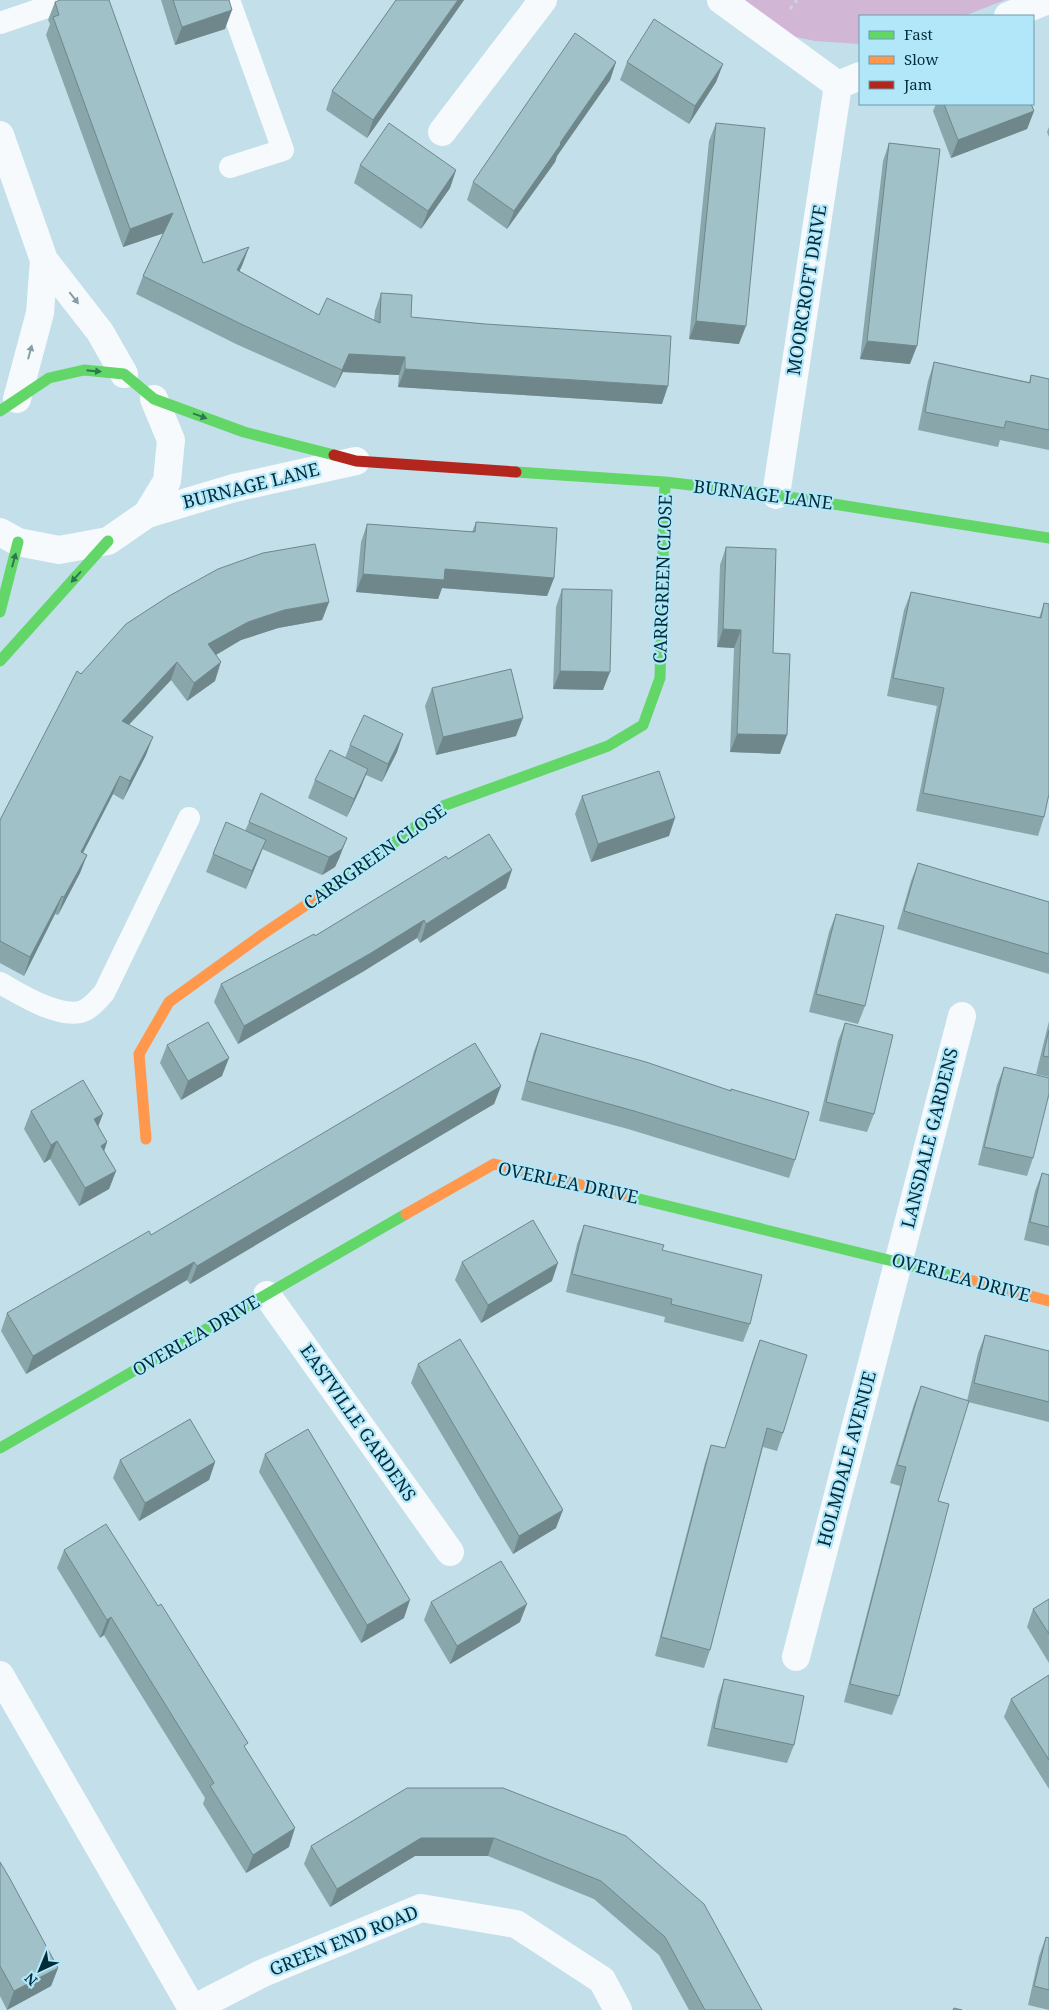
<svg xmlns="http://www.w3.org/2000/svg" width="1049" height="2010" font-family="'Noto Serif',serif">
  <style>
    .grass { fill: #d2b6d5 }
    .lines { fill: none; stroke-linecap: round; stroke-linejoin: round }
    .path { stroke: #cbd6d9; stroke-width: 3; stroke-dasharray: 4 4; stroke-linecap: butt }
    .lane { stroke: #f6fafc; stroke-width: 22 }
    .street { stroke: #f6fafc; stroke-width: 28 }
    .fast { stroke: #63d668; stroke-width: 11 }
    .slow { stroke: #ff974d; stroke-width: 11 }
    .jam { stroke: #b3261e; stroke-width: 11 }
    .wall { fill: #89a6ab }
    .shaded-wall { fill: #6f878b }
    .building { fill: #9fc1c7; stroke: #6f878b }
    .oneway { fill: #879da4 }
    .oneway2 { fill: #2d784e }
    .labels { text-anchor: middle; stroke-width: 4.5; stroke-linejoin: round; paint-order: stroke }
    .street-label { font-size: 18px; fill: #002c39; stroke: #b2e7fa }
  </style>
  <rect width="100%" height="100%" fill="#c2dfea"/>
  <path class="grass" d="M736,0h269l-41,16h-104v28l-45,-3 -24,-5z"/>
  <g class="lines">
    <path class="path" d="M790,9l7,-9"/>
    <path class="lane" d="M229,0l54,150 -53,17
      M0,23l67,-23
      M0,983c20,11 56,34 80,29 10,-2 17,-12 24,-19l85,-175"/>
    <path class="street" d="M721,0l117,85 22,-9
      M1008,16l40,-16
      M442,132l101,-132
      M0,135l44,125 56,72 24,42
      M17,399l23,-86 4,-53
      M776,495l62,-410
      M147,514l20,-33 4,-41 -17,-41
      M0,532l18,10 41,8 49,-9 39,-27 87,-26 122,-27
      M267,1295l183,257
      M796,1657l166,-641
      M0,1675l193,335
      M191,2010l72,-37 158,-65 95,16 86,56 16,30"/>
    <path class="fast" d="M0,411l49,-33 35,-8 40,4 30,25 90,33 90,23
      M516,472l149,10 111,13 273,43
      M0,612l18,-70
      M0,661l108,-120
      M315,899l33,-22 95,-71 165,-60 35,-21 17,-47 5,-196
      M627,1196l335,82
      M0,1448l406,-234"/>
    <path class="slow" d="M146,1139l-7,-85 30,-52 94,-68 52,-35
      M406,1214l88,-50 133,32
      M962,1278l87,23"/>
    <path class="jam" d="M334,455l22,6 160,11"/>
  </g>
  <path class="wall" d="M161,0h68l-4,29 -50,16z
    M396,0h68l-97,138 -41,-28 6,-19z
    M55,2l148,261 46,-16 -10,24 80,44 55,5 1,-9 6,-18 30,24 251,87 -264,-17 1,-12 -56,-3 -8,16 -99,-44 -100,-50 7,-18 21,-43 -41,14 -77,-212 4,-11 -2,-4z
    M616,62l-6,18 -53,76 -2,6 -48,67 -40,-29 6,-18z
    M627,62l96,2 -7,18 -27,42 -69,-44z
    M936,104h95l3,7 -7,18 -76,29 -18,-47z
    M716,123l23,221 -50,-5 20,-198z
    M1049,127v10l-2,-5z
    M889,143l21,221 -50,-5 23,-198z
    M360,165l96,5 -6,18 -29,41 -67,-46z
    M934,362l95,20 2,-7 18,4v71l-49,-10 -2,7 -80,-17 10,-49z
    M476,522l78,56 -7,18 -105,-8 -4,11 -82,-7 5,-50 6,-18 105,8z
    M726,547l47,106 7,101 -50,-2 4,-104 -17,-1 3,-82z
    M562,589l41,101 -50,-1 3,-82z
    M911,592l128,26 5,-15v214l-6,19 -122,-25 21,-105 -50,-10 17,-86z
    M329,602l-7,18 -44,8 -37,12 -25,15 -1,26 -28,20 -16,-21 -42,45 17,30 -23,45 -10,-6 -30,59 4,2 -7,18 -22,42 -3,-1 -31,62 -24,-13v-143l81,-146z
    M432,688l84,48 -80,19 -11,-49z
    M403,734l-6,18 -15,30 -16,-7 -5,12 -14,30 -39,-19 7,-18 30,-22 5,-13z
    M582,796l87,40 -78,26 -16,-48z
    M249,822l91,34 -5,11 -13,8 -60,-26 -16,40 -40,-17 7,-18 32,-23z
    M448,859l58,29 -86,55 -3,-5 -53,33 -126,73 -24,-42 7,-18 94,-48z
    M918,863l131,39v72l-152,-45 14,-48z
    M836,914l29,92 -7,18 -49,-12 20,-80z
    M1049,1021v56l-13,-3z
    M845,1023l29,91 -7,18 -48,-11 19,-80z
    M541,1033l254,127 -6,18 -161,-49 -107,-29 13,-49z
    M167,1045l55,31 -41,24 -21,-37z
    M1004,1067l29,91 -6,18 -49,-11 19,-80z
    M501,1086l-7,18 -304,180 -3,-4 -161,94 -25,-43 6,-18 144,-78z
    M31,1111l67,15 9,16 -3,9 12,20 -7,18 -30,17 -29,-47 -6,4 -20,-34z
    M1042,1173l7,2v71l-25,-6 11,-49z
    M584,1225l78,25 88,74 -7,18 -79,-20 1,-5 -99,-25 11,-48z
    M462,1262l90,19 -71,42 -26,-43z
    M985,1335l64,16v71l-81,-20 -30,99 -39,195 -7,19 -48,-13 56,-216 -10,-3 24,-79 7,-18 46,15 11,-48z
    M760,1340l23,93 -6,18 -14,-4 -53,203 -6,18 -49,-12 50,-193 6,-18 14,3 28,-89z
    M418,1364l138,164 -43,26 -102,-171z
    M265,1454l139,164 -43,25 -102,-171z
    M120,1460l95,2 -6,18 -70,41 -26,-43z
    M64,1550l182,199 43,98 -43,26 -43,-69 2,-6 -101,-163 -4,3 -43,-70z
    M1049,1599v64l-22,-36 6,-18z
    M431,1602l89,20 -70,42 -26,-44z
    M1049,1675v114l-45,-72 7,-18z
    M724,1679l70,66 -7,18 -80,-17 11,-49z
    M503,1788l259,222h-73l-30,-55 -65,-56 -106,-43h-73l-85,51 -26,-43 7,-18z
    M0,1862l58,106 -7,18 -44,24 -7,-14z
    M1046,1937l3,1v72l-21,-5 11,-49z"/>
  <path class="shaded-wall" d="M458,0h6l-97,138 6,-18z
    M232,10l-7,19 -50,16 7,-18z
    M616,62l-6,18 -53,76 -2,6 -48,67 7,-18 46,-68z
    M723,64l-7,18 -27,42 6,-18z
    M1034,111l-7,18 -76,29 7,-18z
    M456,170l-6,18 -29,41 7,-18z
    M173,213l-6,19 -44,15 7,-18z
    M249,247l-7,19 -11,22 6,-18z
    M696,321l50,5 -7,18 -50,-5z
    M867,341l50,5 -7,18 -50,-5z
    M349,354l56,3 -6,18 -56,-3 -8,16 7,-18z
    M405,369l263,17 -6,18 -264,-17z
    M445,569l109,9 -7,18 -105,-8 -4,11 -82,-7 7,-18z
    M329,602l-7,18 -44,8 -37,12 -39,23 6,-19 40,-22 36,-12z
    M723,629l18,1 -7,18 -17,-1z
    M177,662l-6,18 -56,59 7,-18z
    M221,662l-6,19 -28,20 7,-18z
    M560,671l50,1 -7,18 -50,-1z
    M523,718l-7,18 -80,19 7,-18z
    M403,734l-6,18 -15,30 6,-18z
    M737,734l50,1 -7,19 -50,-2z
    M153,737l-7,18 -23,45 7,-19z
    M368,769l-7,18 -14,30 7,-18z
    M120,776l-7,18 -39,76 7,-18z
    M675,818l-6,18 -78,26 7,-18z
    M347,838l-7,18 -5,11 -13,8 7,-18z
    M266,840l-7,18 -13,31 6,-18z
    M87,855l-7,18 -22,42 6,-18z
    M512,870l-6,18 -86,55 6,-19z
    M62,896l-7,18 -31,62 6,-19z
    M424,920l-7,18 -53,33 -126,73 6,-18z
    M229,1058l-7,18 -41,24 7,-19z
    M501,1086l-7,18 -304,180 7,-18z
    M103,1114l-7,18 -2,-13z
    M57,1141l-7,18 -6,4 7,-18z
    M107,1142l-6,18v-14z
    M116,1171l-7,18 -30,17 6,-18z
    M194,1262l-7,18 -161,94 7,-18z
    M558,1263l-6,18 -71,42 7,-18z
    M215,1462l-6,18 -70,41 6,-18z
    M563,1510l-7,18 -43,26 6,-18z
    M410,1600l-6,18 -43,25 6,-18z
    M527,1604l-7,18 -70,42 7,-18z
    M111,1617l-7,18 -4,3 7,-18z
    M295,1828l-6,19 -43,26 7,-18z
    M421,1838h73l-6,18h-73l-85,51 7,-18z
    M58,1968l-7,18 -44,24 7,-19z"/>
  <path class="building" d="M60,0h49l94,263 46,-16 -12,23 82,45 8,-17 53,25 1,-30 31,2 -1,22 74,7 186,12 -3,50 -263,-17v-12l-56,-3 -7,16 -99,-45 -100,-49 30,-63 -43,16 -77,-212 6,-2 -4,-13z
    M173,0h56l3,10 -50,17z
    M396,0h62l-85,120 -41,-29z
    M654,19l69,45 -28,42 -68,-44z
    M575,33l41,29 -56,81 1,1 -47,67 -41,-29z
    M944,104h87l3,7 -76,29z
    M389,123l67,47 -28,41 -68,-46z
    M716,123l49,5 -19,198 -50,-5z
    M889,143l51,6 -23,197 -50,-5z
    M934,362l96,21 1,-8 18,4v51l-43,-9 -2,7 -79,-16z
    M476,522l81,6 -3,50 -109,-9 -1,11 -81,-6 4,-50 108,8z
    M315,544l14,58 -45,8 -36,12 -40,22 13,18 -27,21 -17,-21 -55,59 31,16 -23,44 -10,-5 -39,76 6,3 -23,42 -2,-1 -32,61 -30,-16v-121l77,-149 4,3 45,-50 43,-28 49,-27 45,-16z
    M726,547l50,2 -3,104 17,1 -3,81 -50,-1 4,-104 -18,-1z
    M562,589l50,1 -2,82 -50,-1z
    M911,592l130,26 3,-15 5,1v190l-5,23 -121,-24 21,-105 -51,-10z
    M511,669l12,49 -80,19 -11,-49z
    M364,715l39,19 -15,30 -38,-19z
    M330,750l38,19 -14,30 -39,-19z
    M659,771l16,47 -77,26 -16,-48z
    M261,793l86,45 -5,11 -13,8 -80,-35z
    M226,822l40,18 -14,31 -39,-17z
    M489,834l23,36 -86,54 -2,-4 -53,33 -127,73 -23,-42 93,-50 1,2 131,-80 2,3z
    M918,863l131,39v52l-145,-43z
    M836,914l48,12 -19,80 -49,-12z
    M208,1022l21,36 -41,23 -21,-36z
    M845,1023l48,12 -19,79 -48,-12z
    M1049,1030v27l-6,-1z
    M541,1033l105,29 85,29v-2l78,23 -14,48 -161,-49 -107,-30z
    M475,1043l26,43 -304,180 -3,-4 -161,94 -26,-43 142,-82 2,4z
    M1004,1067l45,11v16l-16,64 -49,-11z
    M83,1080l20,34 -9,5 13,23 -6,4 15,25 -31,17 -28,-47 -6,4 -20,-34z
    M1042,1173l7,2v52l-19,-5z
    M533,1220l25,43 -70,42 -26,-43z
    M584,1225l80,20 -2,5 100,25 -12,49 -79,-20 1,-5 -100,-25z
    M985,1335l64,16v51l-75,-19z
    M460,1339l103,171 -44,26 -101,-172z
    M760,1340l47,15 -24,78 -16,-5 -57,222 -49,-13 50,-192 14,3z
    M921,1386l48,15 -31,100 11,3 -50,192 -49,-12 56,-217 -9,-2z
    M190,1419l25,43 -70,41 -25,-43z
    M308,1429l102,171 -43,25 -102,-171z
    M106,1524l52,82 3,-2 87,139 -4,3 51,82 -42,27 -43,-69 4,-3 -103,-166 -4,3 -43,-70z
    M501,1561l26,43 -70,42 -26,-44z
    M1049,1599v35l-16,-25z
    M1049,1675v85l-38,-61z
    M724,1679l80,17 -10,49 -80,-17z
    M407,1788h96l123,48 78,68 58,106h-57l-40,-73 -64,-56 -107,-43h-73l-84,51 -26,-43z
    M0,1862l9,15 49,91 -44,23 -14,-25z
    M1046,1937l3,1v52l-15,-4z
    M954,2008l8,2h-9z"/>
  <defs><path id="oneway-solid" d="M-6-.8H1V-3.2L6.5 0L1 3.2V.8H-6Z" transform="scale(1.25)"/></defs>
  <g class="oneway">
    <use href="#oneway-solid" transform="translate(74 298) rotate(52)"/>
    <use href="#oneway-solid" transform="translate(30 352) rotate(-75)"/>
  </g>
  <g class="oneway2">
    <use href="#oneway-solid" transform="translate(94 371) rotate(6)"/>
    <use href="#oneway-solid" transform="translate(200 416) rotate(20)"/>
    <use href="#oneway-solid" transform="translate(14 560) rotate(-75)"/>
    <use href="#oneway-solid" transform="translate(76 577) rotate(132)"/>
  </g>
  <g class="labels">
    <g class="street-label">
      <text transform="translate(807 290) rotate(-81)" y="6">MOORCROFT DRIVE</text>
      <text transform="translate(251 486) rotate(-14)" y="6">BURNAGE LANE</text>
      <text transform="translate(763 495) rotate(7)" y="6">BURNAGE LANE</text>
      <text transform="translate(663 579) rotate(-88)" y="6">CARRGREEN CLOSE</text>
      <text transform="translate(375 857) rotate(-35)" y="6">CARRGREEN CLOSE</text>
      <text transform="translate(930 1138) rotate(-76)" y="6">LANSDALE GARDENS</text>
      <text transform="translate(568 1183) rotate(12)" y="6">OVERLEA DRIVE</text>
      <text transform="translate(961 1278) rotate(15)" y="6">OVERLEA DRIVE</text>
      <text transform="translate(196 1336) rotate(-30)" y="6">OVERLEA DRIVE</text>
      <text transform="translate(358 1423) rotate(55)" y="6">EASTVILLE GARDENS</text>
      <text transform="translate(847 1459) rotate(-75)" y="6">HOLMDALE AVENUE</text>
      <text transform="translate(344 1941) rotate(-22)" y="6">GREEN END ROAD</text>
    </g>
  </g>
  <rect x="859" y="15" width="175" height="90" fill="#b2e7fa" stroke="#6b9cad"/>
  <rect x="869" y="31" width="25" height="8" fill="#63d668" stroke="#6b9cad"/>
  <text x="904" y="40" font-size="15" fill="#002c39">Fast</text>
  <rect x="869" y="56" width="25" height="8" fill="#ff974d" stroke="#6b9cad"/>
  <text x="904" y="65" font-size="15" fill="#002c39">Slow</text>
  <rect x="869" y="81" width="25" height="8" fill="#b3261e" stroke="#6b9cad"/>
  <text x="904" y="90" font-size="15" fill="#002c39">Jam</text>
  <g transform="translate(40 1970) rotate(224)" stroke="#b2e7fa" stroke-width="4" paint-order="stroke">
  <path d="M0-4L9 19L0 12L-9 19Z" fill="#002c39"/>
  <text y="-8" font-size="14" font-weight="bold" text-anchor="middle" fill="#002c39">N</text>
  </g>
</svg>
